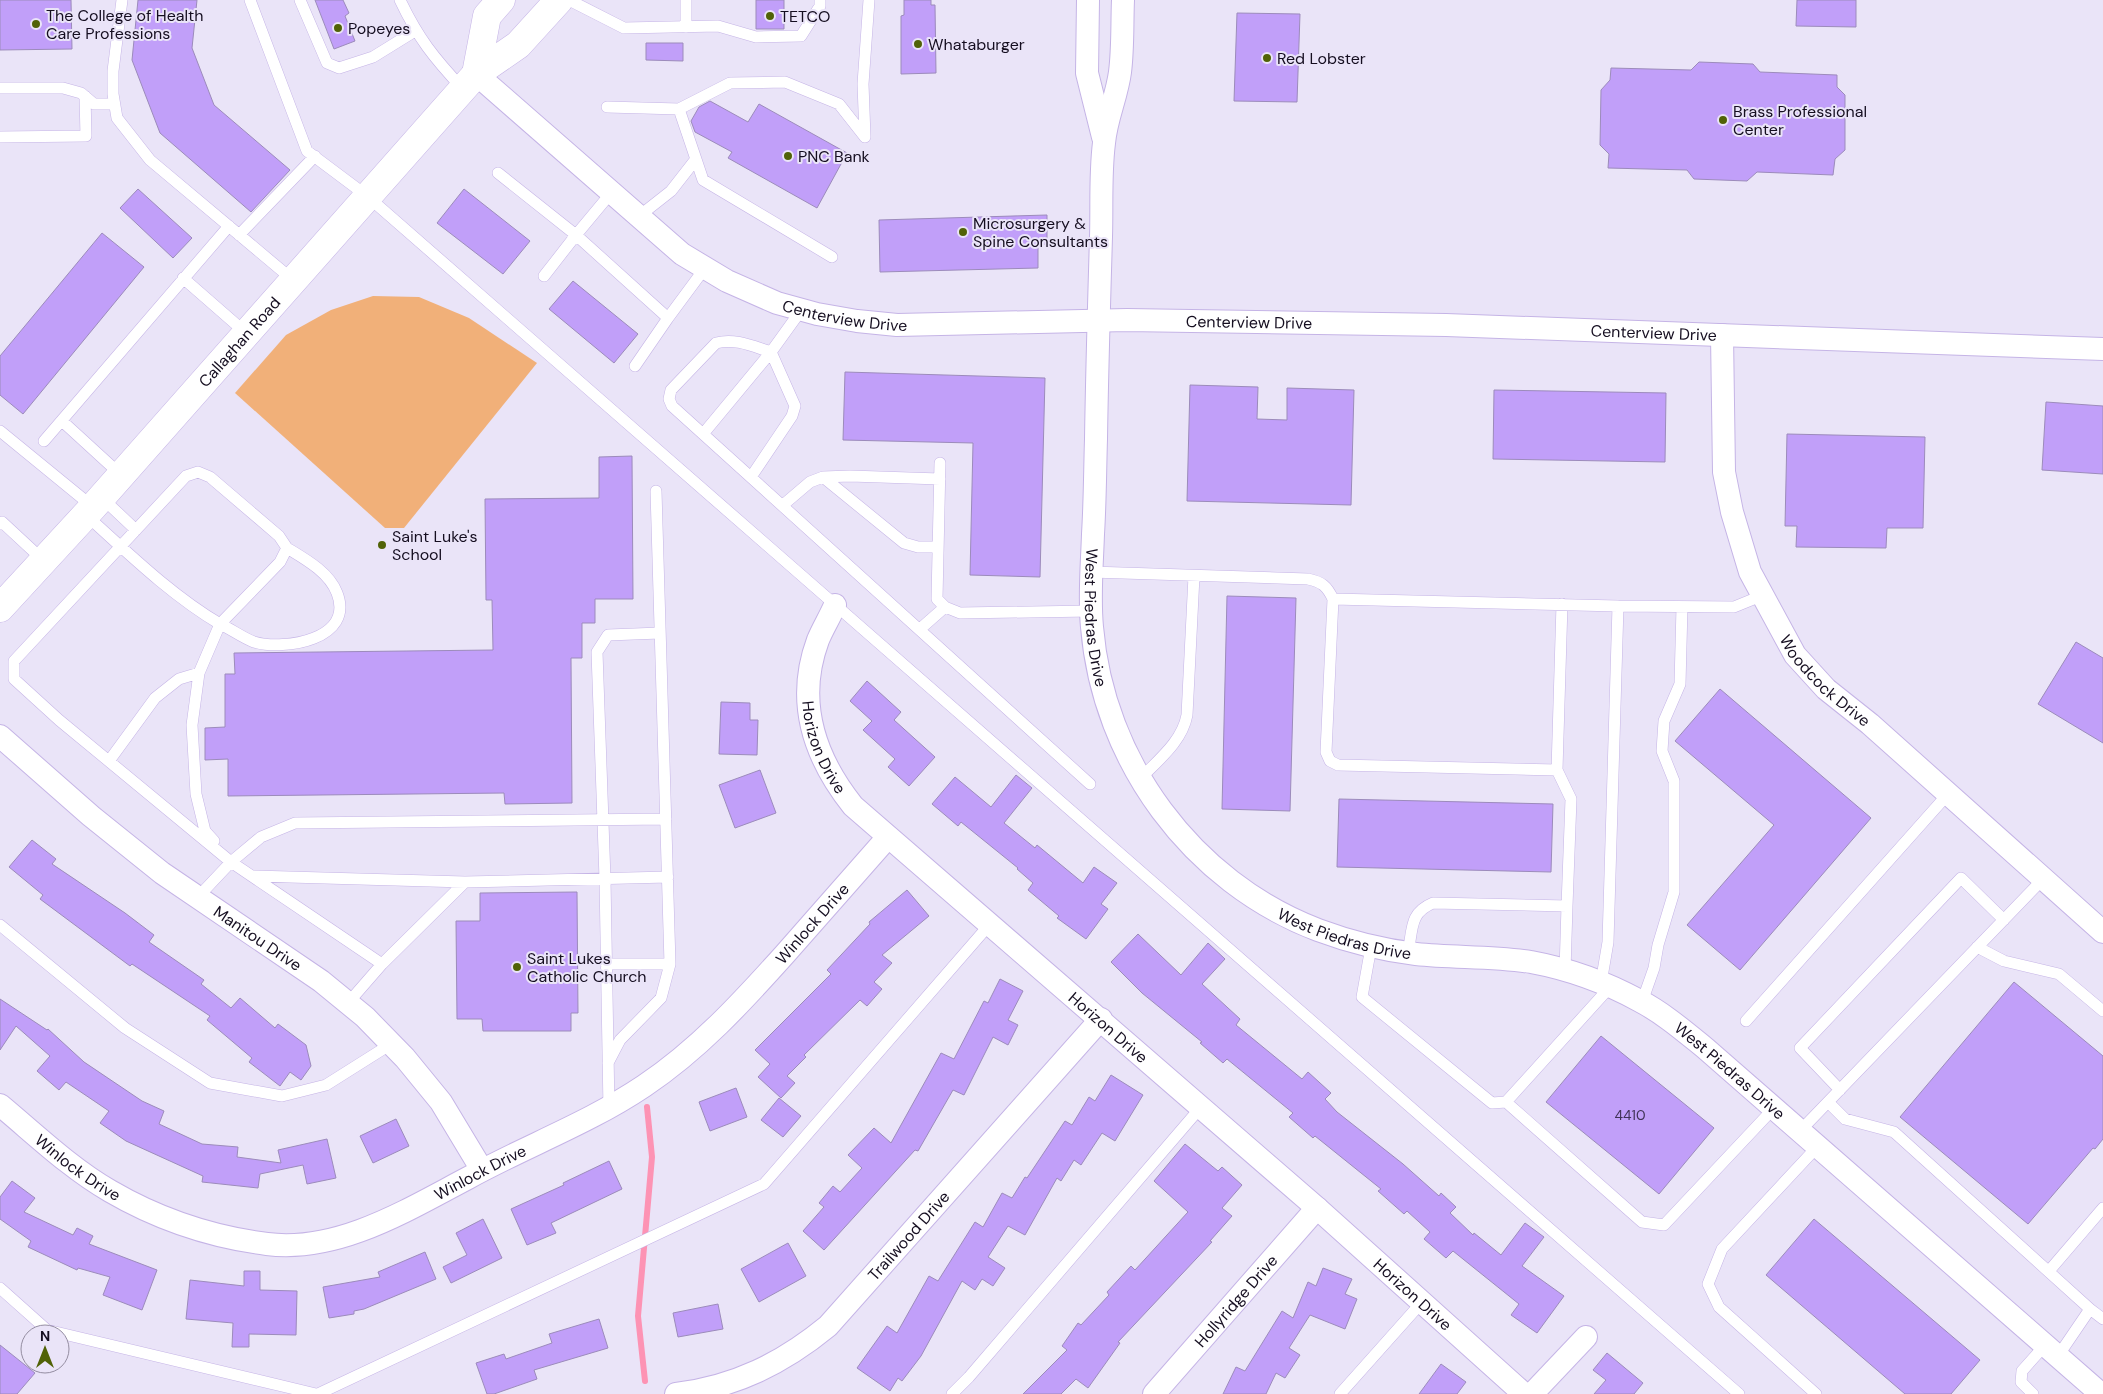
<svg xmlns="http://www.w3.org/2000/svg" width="2103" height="1394" font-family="'DM Sans',sans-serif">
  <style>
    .green { fill: #f1b079 }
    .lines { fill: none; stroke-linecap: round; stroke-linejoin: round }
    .stream { stroke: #fd93b4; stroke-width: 6 }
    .building { fill: #c19ff9; stroke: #9c8bbb }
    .service-casing { stroke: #c5b4e6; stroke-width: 12 }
    .minor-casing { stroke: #c5b4e6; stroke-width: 24 }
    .secondary-casing { stroke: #c5b4e6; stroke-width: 29 }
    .service { stroke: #fff; stroke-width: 11 }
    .minor { stroke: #fff; stroke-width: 22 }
    .secondary { stroke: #fff; stroke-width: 28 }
    .poi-dot { fill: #516207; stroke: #eae4f8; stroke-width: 2 }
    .labels { text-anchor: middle; stroke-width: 4; stroke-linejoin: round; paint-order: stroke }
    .number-label { font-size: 14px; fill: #403256 }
    .poi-label { font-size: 16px; fill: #150e20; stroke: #eae4f8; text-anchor: start }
    .street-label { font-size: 16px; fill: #150e20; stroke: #eae4f8 }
  </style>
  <rect width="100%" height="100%" fill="#eae4f8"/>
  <path class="green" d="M373,296l46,1 50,21 68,45 -133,165h-19l-150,-135 51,-58 45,-25z"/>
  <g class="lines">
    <path class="stream" d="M645,1381l-7,-65 14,-159 -5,-50"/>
  </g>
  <path class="building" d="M0,0h71l1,49 -72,1z
    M138,0h59l-5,48 22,57 76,65 -39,42 -91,-79 -28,-73z
    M315,0h28l6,13 -4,3 10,25 -21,8z
    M756,0h28v29h-28z
    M904,0h27v5h4l1,68 -35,1v-58l3,-1z
    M1797,0h59v27l-60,-1z
    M1237,13l63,1 -3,88 -63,-1z
    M646,43h37v18l-37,-1z
    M1699,62l54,2 7,8 77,3v12l8,8v55l-10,9 -2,16 -76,-3 -10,9 -53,-2 -7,-9 -79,-2 1,-14 -9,-9 1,-55 9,-10 1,-12 80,2z
    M710,101l38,21 11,-18 88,49 -30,55 -89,-50 4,-6 -37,-20 -4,-11 8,-14z
    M138,189l54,49 -19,20 -53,-50z
    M464,189l66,52 -27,33 -66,-51z
    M1047,215v29l-9,1v23l-158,4 -1,-52z
    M102,233l42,34 -121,147 -23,-19v-39z
    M573,281l65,53 -24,29 -65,-54z
    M845,372l200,6 -5,199 -70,-2 3,-132 -130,-3z
    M1190,385l68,2 -1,32 30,1v-32l67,2 -3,115 -164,-4z
    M1494,390l172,3 -1,69 -172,-3z
    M2046,402l57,4v68l-61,-4z
    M1787,434l138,3 -2,91h-36l-1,20 -90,-1 1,-21h-12z
    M632,456l1,143h-38v24h-13v35h-11l1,145 -67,1 -1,-11 -276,3v-37l-23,1v-32l20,-1v-53h10l-1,-21 259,-3 -1,-50h-6l-1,-101 114,-1v-41z
    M1227,596l69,2 -6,213 -68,-2z
    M2076,642l27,16v85l-65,-39z
    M867,681l34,31 -7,8 41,37 -26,29 -21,-19 7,-8 -32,-29 9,-9 -22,-20z
    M1720,689l151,129 -131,152 -53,-45 87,-100 -99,-84z
    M721,702l29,1v17h8l-1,35 -38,-1z
    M760,770l16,43 -41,15 -16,-43z
    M1016,775l16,13 -28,35 31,25 2,-3 46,38 11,-16 23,16 -16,21 7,5 -22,30 -29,-21 2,-2 -31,-26 5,-7 -16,-14 1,-1 -57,-46 -3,4 -26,-22 23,-27 36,30z
    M1339,799l214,5 -2,68 -214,-5z
    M32,840l24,19 -4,5 73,49 29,22 -5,7 55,38 -3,4 30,24 9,-10 35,30 3,-4 28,21 5,21 -10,14 -11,-8 -10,14 -31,-24 3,-4 -45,-38 3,-4 -78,-52 -2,2 -90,-67 3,-4 -34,-28z
    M907,890l22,26 -47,39 10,8 -18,19 8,7 -15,17 -7,-6 -56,55 2,2 -19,19 8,7 -14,15 -23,-21 12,-13 -15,-14 76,-76 -4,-4 43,-46 -1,-2z
    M577,892l1,121h-7v18h-88l-1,-12h-25l-1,-98h24v-28z
    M1138,934l43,41 27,-32 17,16 -23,25 38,35 -4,6 66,54 6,-7 23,21 -6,6 12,13 66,52 36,32 2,-3 15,14 -6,6 23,22 1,-2 27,22 24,-32 19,14 -22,29 42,30 -27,37 -26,-18 8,-11 -66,-53 -7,7 -22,-19 6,-7 -23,-21 -3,3 -26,-23 3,-2 -66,-53 -2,2 -24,-21 4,-4 -66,-54 -4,4 -23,-20 2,-1 -60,-49 -31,-31z
    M1000,979l23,12 -15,29 10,5 -10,20 -15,-8 -29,58 -11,-5 -35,61 -3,-1 -91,100 -21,-19 21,-24 -5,-4 14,-17 7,6 22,-24 -14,-13 26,-27 17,15 50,-90 13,6 30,-58 4,2z
    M2014,982l89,74v83l-8,10 -2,-1 -65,76 -128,-107z
    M0,999l47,31 1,-1 36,33 58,39 22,10 -5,13 43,20 36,3 -1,10 44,6 -3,-13 49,-11 9,39 -29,6 -4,-19 -43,9 -2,14 -56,-6 1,-6 -77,-35 -26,-18 9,-12 -43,-29 -7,8 -22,-19 13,-15 -34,-30 -16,24z
    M1601,1036l113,92 -55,66 -113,-92z
    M1111,1075l32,20 -28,46 -13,-8 -21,32 -7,-5 -13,21 -4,-3 -32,57 -17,-9 -20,31 17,11 -12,18 -11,-7 -7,11 -13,-9 -41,75 -19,25 -4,-3 -8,13 -33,-23 30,-42 10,7 32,-57 9,5 37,-59 8,5 19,-34 10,5 13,-21 2,1 38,-57 7,4 17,-28 6,4z
    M736,1088l11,29 -37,14 -11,-29z
    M779,1098l22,18 -18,21 -22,-17z
    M396,1119l13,27 -36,17 -13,-27z
    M1185,1144l33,27 4,-4 20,18 -20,23 10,8 -22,25 2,1 -94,100 2,1 -32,45 -12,-9 -15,15h-38l44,-44 -5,-4 16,-23 3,2 28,-30 -2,-3 24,-26 4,4 53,-58 -34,-31z
    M609,1161l13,28 -71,34 5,10 -29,12 -16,-36 53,-24 -1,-2z
    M12,1181l23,17 -11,14 49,23 4,-7 16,8 -4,8 68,26 -15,40 -39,-15 7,-18 -32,-9 -1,2 -49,-23 3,-6 -31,-22v-22z
    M483,1219l19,39 -51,25 -8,-16 24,-12 -11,-22z
    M1814,1219l166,141 -29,34h-46l-139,-119z
    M788,1243l18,33 -47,26 -18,-33z
    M425,1252l11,27 -72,30 -10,2v3l-25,4 -6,-31 57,-10 -2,-5z
    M1323,1268l29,11 -7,15 12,5 -12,30 -35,-14 -21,33 11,7 -15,23 -9,-5 -10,21h-43l13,-27 9,4 37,-60 11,7 15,-36 8,4z
    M244,1271h16v19l37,1 -1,44 -47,-1v13h-17l1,-24 -47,-4 4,-39 54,6z
    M718,1304l5,25 -45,8 -5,-24z
    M599,1319l9,29 -74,22 3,9 -43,15h-7l-11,-31 28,-9 2,5 46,-16 -3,-9z
    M0,1345l35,28 -18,21h-17z
    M1607,1353l36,30 -9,11h-40l12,-14 -13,-10z
    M1441,1364l25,18 -9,12h-38z"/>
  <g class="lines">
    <g class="service-casing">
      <path id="service" d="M122,0l-9,71v23l4,24 33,42 143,120
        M250,0l57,151 60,45 1372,1198
        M300,0l27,63 12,5 34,-11 42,-26
        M400,0c18,38 34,58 63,89
        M569,0l55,28 94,-2 38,11 45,-1 19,-30v-6
        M686,0v27
        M0,88h63l18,5 13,11h20
        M607,107l72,2 24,71 129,77
        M679,109l51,-26 55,-1 54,22 26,33
        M0,137l86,-1 -1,-40
        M865,137l-2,-53 6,-84
        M498,173l78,62 35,-42
        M638,217l33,-26 25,-32
        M239,235l76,-79
        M544,276l32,-41 92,83 37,-50
        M183,278l63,55
        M802,309l-31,43 -68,82 387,350
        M635,366l33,-48
        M62,421l59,54
        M0,431l93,76
        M703,434l-31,-28 -3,-7 2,-9 45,-47c19,-5 36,3 55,9l24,54 -3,10 -41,61
        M44,441l185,-215
        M940,463l-3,136 8,8 15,6 131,-2
        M823,477l81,66 14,4h20
        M101,497l35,33
        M783,505l27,-23 13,-5 27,-1 90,3
        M86,515c42,38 85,80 134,109l60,-62 7,-14 -8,-12 -69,-59 -12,-5 -12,4 -172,185v18l45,41 172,142 151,102
        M0,524l2,-2 42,39
        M1091,572l217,7c14,3 19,7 25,20l285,7
        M1333,599l-7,153 4,9 8,4 219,5
        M1562,604l-5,166 14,29 -4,107
        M920,629l25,-22
        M109,761l46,-63 24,-19 20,-6
        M1140,779c18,-19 42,-37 47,-64l7,-139
        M214,841l-9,-10 -9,-37 -4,-69 7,-52 21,-49c11,5 23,14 34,18 31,9 101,-3 83,-49 -8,-21 -32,-34 -50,-45
        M252,876l213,6 203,-5
        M198,897l33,-35 30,-25 34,-14 371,-4
        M0,925l125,103 85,55 72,13 44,-11 65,-41
        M1371,947l-9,50 130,106 14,-1 104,-115
        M1977,947l27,14 55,13 44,37
        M1408,953c5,-24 1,-40 25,-50l134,3 -2,65
        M606,964h64
        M1601,983l7,-41 10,-336 116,1 27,-11
        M1642,1002l12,-34 4,-23 16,-53v-111l-12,-30 2,-30 16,-37 2,-77
        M348,1003l34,-39 83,-82
        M1746,1021l202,-227
        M608,1063l12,-23 41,-42 9,-34 -14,-473
        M1840,1090l-40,-42 161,-170 43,42
        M1506,1102l136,120 22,3 110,-117
        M1828,1102l17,17 49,13 196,177
        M609,1109l-4,-230 -8,-227 11,-17 52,-2
        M1800,1131l243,-252
        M2049,1271l54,-63
        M0,1288l47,42 269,64
        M2058,1356l32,-47 13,10
        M318,1394l446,-210 226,-260
        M952,1394l17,-17 232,-270
        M1340,1394l82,-92
        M1816,1394l-97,-87 -11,-23 14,-35 96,-103
        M2033,1394l-12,-12 1,-11 23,-26"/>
    </g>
    <g class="minor-casing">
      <g id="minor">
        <path d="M1088,0l-1,73 16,64"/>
        <path id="s1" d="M1123,0c-1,24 0,49 -3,72 -3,24 -14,47 -16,71 -4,31 -2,63 -3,94 -2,67 -4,135 -5,202 -1,32 -1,63 -3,95 -1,31 -4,62 -1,93 11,134 100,255 226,303 32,12 64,20 98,24 38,4 77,2 115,8 38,7 76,21 109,39 23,12 44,30 65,47l396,346"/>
        <path id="s2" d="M476,74l206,180 45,27 50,22 40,11 40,7 40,4 230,-5 319,5 657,24"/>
        <path id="s3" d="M1722,335l2,137 8,40 18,60 45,83 31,34 44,35 233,208"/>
        <path id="s4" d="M835,605c-5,12 -12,23 -17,35 -23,62 -4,117 35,166l464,402 207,186"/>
        <path id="s5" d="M0,736l91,80 71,57 159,108 44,36 40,41 36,44 41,68"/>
        <path id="s6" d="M0,1105c35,29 70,63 110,86 48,28 102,46 157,53 71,9 140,-34 201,-66 58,-32 121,-55 176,-92 54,-36 98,-84 141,-132 34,-39 69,-78 103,-117"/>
        <path id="s7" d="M676,1394c59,-7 107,-31 152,-68l273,-307"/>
        <path id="s8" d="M1154,1394l163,-186"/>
        <path d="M1532,1394l54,-57"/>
      </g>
    </g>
    <g class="secondary-casing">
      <g id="secondary">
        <path d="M476,74l11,-58 14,-16"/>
        <path id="s9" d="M0,608l93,-101 383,-433 42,-29 41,-45"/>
      </g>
    </g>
    <use href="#service" class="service"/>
    <use href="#minor" class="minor"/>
    <use href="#secondary" class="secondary"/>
  </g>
  <g class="poi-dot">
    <circle cx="770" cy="16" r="5"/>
    <circle cx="36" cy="24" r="5"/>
    <circle cx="338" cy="28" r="5"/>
    <circle cx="918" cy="44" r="5"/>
    <circle cx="1267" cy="58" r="5"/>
    <circle cx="1723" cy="120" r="5"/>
    <circle cx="788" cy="156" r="5"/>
    <circle cx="963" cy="232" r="5"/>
    <circle cx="382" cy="545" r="5"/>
    <circle cx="517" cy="967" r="5"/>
  </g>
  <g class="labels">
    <g class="number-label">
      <text x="1630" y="1120">4410</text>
    </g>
    <g class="poi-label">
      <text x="46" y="21">The College of Health<tspan x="46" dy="18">Care Professions</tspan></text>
      <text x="780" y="22">TETCO</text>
      <text x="348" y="34">Popeyes</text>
      <text x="928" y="50">Whataburger</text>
      <text x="1277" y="64">Red Lobster</text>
      <text x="1733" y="117">Brass Professional<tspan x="1733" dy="18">Center</tspan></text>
      <text x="798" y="162">PNC Bank</text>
      <text x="973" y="229">Microsurgery &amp;<tspan x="973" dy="18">Spine Consultants</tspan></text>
      <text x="392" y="542">Saint Luke's<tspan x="392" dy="18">School</tspan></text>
      <text x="527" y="964">Saint Lukes<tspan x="527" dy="18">Catholic Church</tspan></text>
    </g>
    <g class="street-label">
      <text dy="6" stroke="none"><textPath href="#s2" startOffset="450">Centerview Drive</textPath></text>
      <text dy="6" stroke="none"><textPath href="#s2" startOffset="855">Centerview Drive</textPath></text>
      <text dy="6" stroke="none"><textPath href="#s2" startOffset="1260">Centerview Drive</textPath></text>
      <text dy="6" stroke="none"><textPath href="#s9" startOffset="358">Callaghan Road</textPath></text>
      <text dy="6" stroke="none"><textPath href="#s1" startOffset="620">West Piedras Drive</textPath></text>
      <text dy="6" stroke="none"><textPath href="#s3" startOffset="374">Woodcock Drive</textPath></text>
      <text dy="6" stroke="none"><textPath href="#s4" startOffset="150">Horizon Drive</textPath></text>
      <text dy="6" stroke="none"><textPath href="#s6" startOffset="955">Winlock Drive</textPath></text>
      <text dy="6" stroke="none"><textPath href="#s1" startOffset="1054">West Piedras Drive</textPath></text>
      <text dy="6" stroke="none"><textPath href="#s5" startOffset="328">Manitou Drive</textPath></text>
      <text dy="6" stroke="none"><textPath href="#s4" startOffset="555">Horizon Drive</textPath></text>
      <text dy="6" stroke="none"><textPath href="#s1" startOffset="1474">West Piedras Drive</textPath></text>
      <text dy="6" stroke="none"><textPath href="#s6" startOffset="100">Winlock Drive</textPath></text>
      <text dy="6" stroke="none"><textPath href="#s6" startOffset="535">Winlock Drive</textPath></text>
      <text dy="6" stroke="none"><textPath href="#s7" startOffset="290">Trailwood Drive</textPath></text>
      <text dy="6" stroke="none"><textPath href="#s4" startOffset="960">Horizon Drive</textPath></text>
      <text dy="6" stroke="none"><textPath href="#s8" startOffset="124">Hollyridge Drive</textPath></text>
    </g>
  </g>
  <g transform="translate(45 1349)"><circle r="24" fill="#eae4f8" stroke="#958ea2"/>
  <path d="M0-4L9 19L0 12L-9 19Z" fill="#516207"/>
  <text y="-8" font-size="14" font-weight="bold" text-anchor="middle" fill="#150e20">N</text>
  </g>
</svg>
